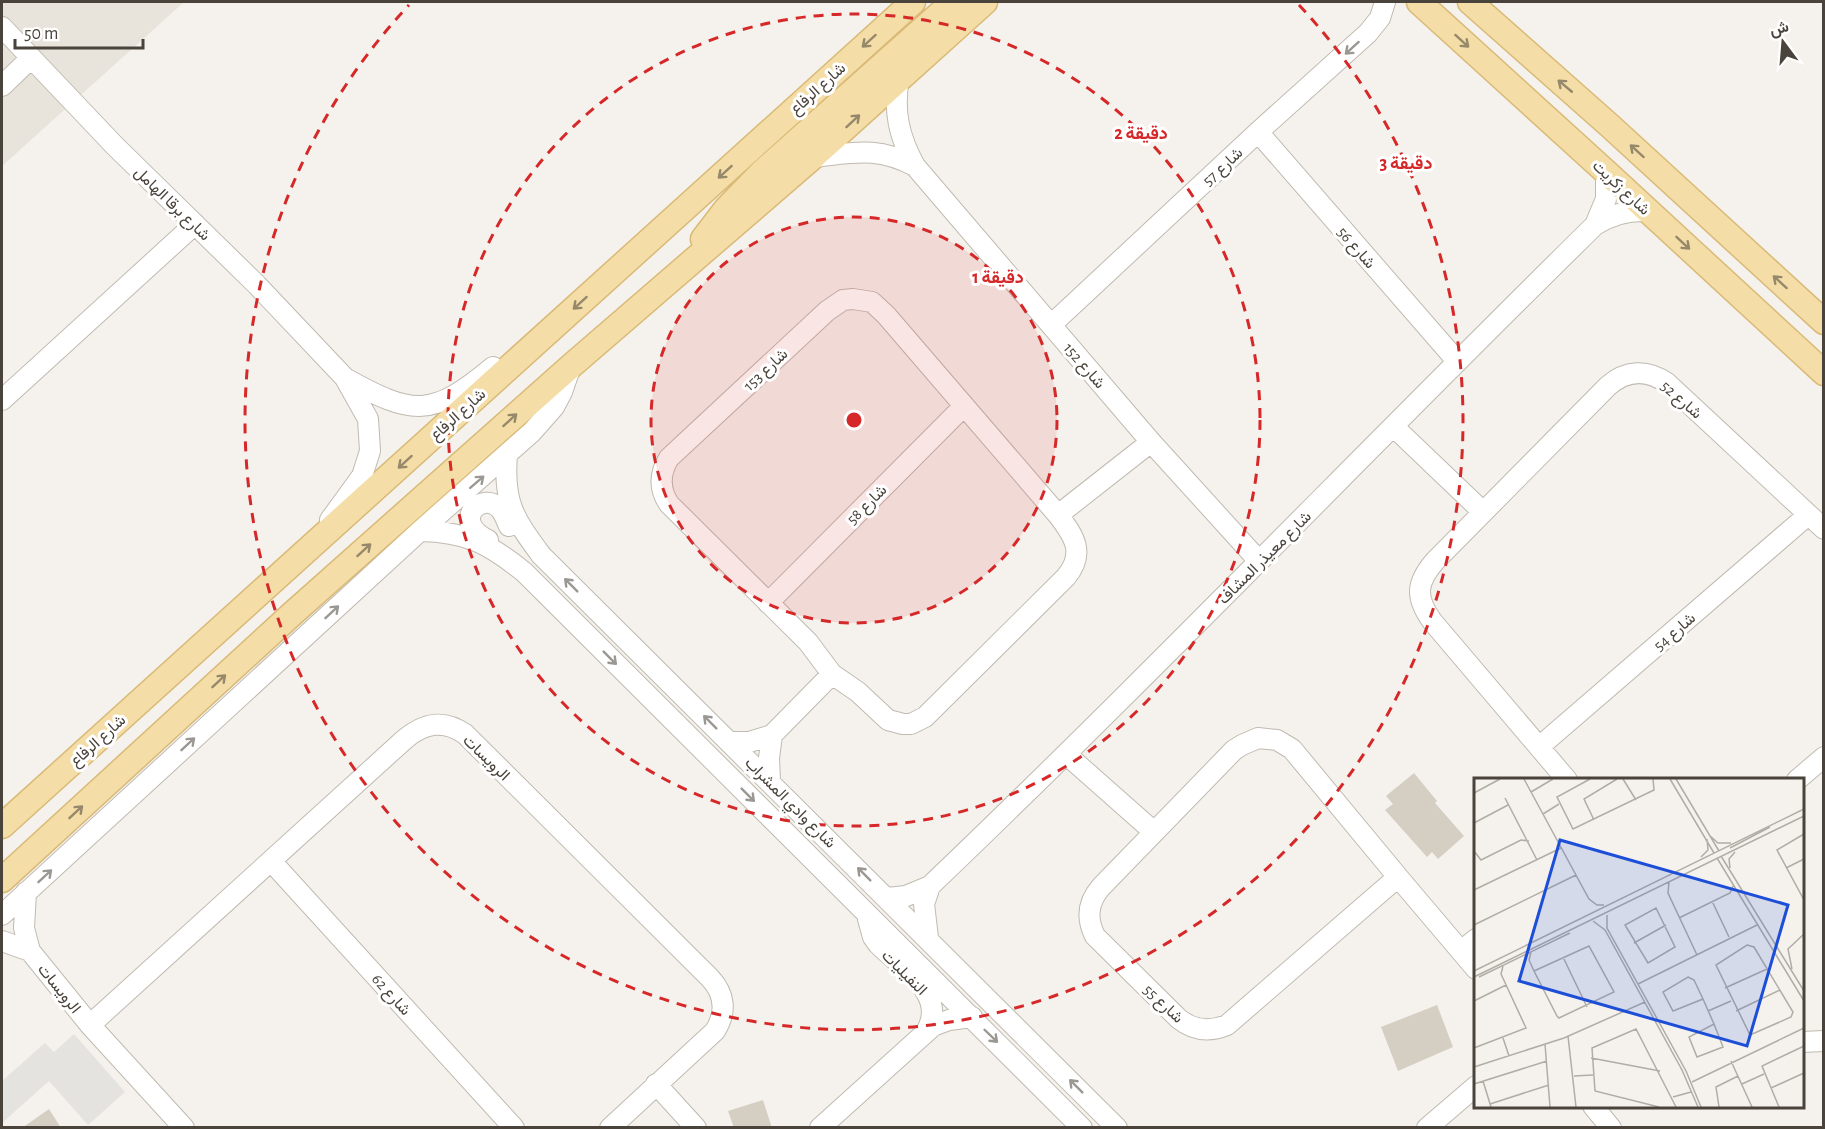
<svg xmlns="http://www.w3.org/2000/svg" width="1825" height="1129" font-family="'Alegreya Sans',Vazirmatn,sans-serif">
  <style>
    .residential { fill: #e8e4db }
    .parking { fill: #e4e3e0 }
    .building { fill: #d5cec3 }
    .lines { fill: none; stroke-linecap: round; stroke-linejoin: round }
    .minor-casing { stroke: #c0bab0; stroke-width: 22 }
    .major-casing { stroke: #d9ba77; stroke-width: 27 }
    .minor { stroke: #fff; stroke-width: 20 }
    .major { stroke: #f4dda6; stroke-width: 24 }
    .oneway { stroke: #96886b }
    .oneway2 { stroke: #9b9893 }
    .ring { fill: none; stroke: #d62828; stroke-width: 3; stroke-dasharray: 10 8 }
    .labels { text-anchor: middle; stroke-width: 6; stroke-linejoin: round; paint-order: stroke }
    .street-label { font-size: 16px; fill: #49433b; stroke: #fff }
    .inset-road { fill: none; stroke: #b0aca6; stroke-width: 1.5 }
    .view { fill: #1d4ed8; fill-opacity: 0.15; stroke: #1d4ed8; stroke-width: 3 }
    .inset-edge { fill: none; stroke: #49433b; stroke-width: 3 }
    .centre { fill: #d62828; stroke: #fff; stroke-width: 3 }
    .ring-label { font-size: 18px; text-anchor: middle; font-weight: bold; fill: #d62828; stroke: #fff; stroke-width: 6; stroke-linejoin: round; paint-order: stroke }
  </style>
  <rect width="100%" height="100%" fill="#f5f2ed"/>
  <path class="residential" d="M2,2h182l-182,164z"/>
  <path class="parking" d="M74,1034l51,58 -37,33 -39,-44 -47,42v-42l43,-38 9,9z"/>
  <path class="building" d="M1414,773l23,28 -2,2 29,33 -26,23 -6,-7 -5,5 -42,-47 8,-6 -7,-8z
    M1437,1005l16,42 -55,24 -17,-44z
    M763,1100l9,28h-38l-6,-17z
    M49,1109l12,19h-39z"/>
  <g class="lines">
    <g class="minor-casing">
      <path id="minor" d="M2,27l113,119 142,139 88,93 23,41 2,32 -8,25 -32,44
        M899,78c-6,33 0,59 16,88l236,276 108,119
        M2,86l29,-28
        M1258,132l199,229
        M813,157c41,-4 63,-11 102,9
        M1595,225l11,-26v-27
        M853,299l19,3 14,13 172,200c16,21 28,38 8,62l-141,140 -14,7h-8l-15,-4 -30,-28 -26,-18 -24,-32 -139,-138c-10,-15 -10,-30 0,-46l158,-147 16,-11z
        M1051,325l207,-193 110,-99 12,-15 5,-16
        M345,378c68,38 87,40 148,-11
        M2,400l193,-176
        M1394,427l89,85
        M507,455c-4,48 7,63 34,100l576,573
        M1058,515l93,-73
        M420,531c47,1 68,12 104,41l558,556
        M488,540c-39,-19 -5,-51 12,-31 4,4 6,11 9,17
        M768,603l196,-197
        M1258,738l19,2 15,9 106,128 -171,148c-17,7 -33,6 -48,-6l-84,-83c-9,-18 -7,-34 6,-49l133,-137 8,-5z
        M731,742h18l23,-7 60,-61
        M1539,747l269,-232
        M1067,755l87,77
        M1567,780l-135,-159c-17,-24 -16,-38 3,-60l173,-175c18,-16 39,-17 59,-3l157,146
        M1797,780l27,-23
        M770,781l-1,-23 3,-23
        M271,861l243,267
        M1398,877l78,92
        M26,892l-2,36 6,23 60,74 94,103
        M887,898l19,-2 24,-10c226,-216 442,-442 665,-661 17,-11 33,-15 53,-14
        M2,915l418,-384 112,-99 22,-25 8,-15 9,-26
        M868,919l5,18 5,7c23,24 71,50 48,88
        M928,938l-4,-34 6,-18
        M2,941l28,10
        M1461,951l15,-12
        M90,1025l315,-286c19,-16 39,-20 60,-5l245,244c15,16 17,34 5,53l-105,97
        M1802,1042l22,-1
        M656,1084l40,44
        M1593,1106l18,22
        M820,1128l113,-102 16,-6 23,-3
        M1427,1128l49,-42"/>
    </g>
    <g class="major-casing">
      <path id="major" d="M1419,2l187,170 218,201
        M1470,2l139,123 215,197
        M703,239l23,-30 36,-37 191,-170
        M2,826l911,-824
        M2,880l290,-266 279,-248 242,-209 172,-155"/>
    </g>
    <use href="#minor" class="minor"/>
    <use href="#major" class="major"/>
  </g>
  <defs><path id="oneway-shaft" d="M-6 0H5M1.5-3L5.5 0L1.5 3" fill="none" stroke-width="1.6" stroke-linecap="round" stroke-linejoin="round" transform="scale(1.5)"/></defs>
  <g class="oneway">
    <use href="#oneway-shaft" transform="translate(869 41) rotate(138)"/>
    <use href="#oneway-shaft" transform="translate(1462 41) rotate(42)"/>
    <use href="#oneway-shaft" transform="translate(1565 86) rotate(-140)"/>
    <use href="#oneway-shaft" transform="translate(853 121) rotate(-43)"/>
    <use href="#oneway-shaft" transform="translate(1637 151) rotate(-138)"/>
    <use href="#oneway-shaft" transform="translate(725 172) rotate(138)"/>
    <use href="#oneway-shaft" transform="translate(1683 243) rotate(43)"/>
    <use href="#oneway-shaft" transform="translate(1780 282) rotate(-138)"/>
    <use href="#oneway-shaft" transform="translate(580 303) rotate(138)"/>
    <use href="#oneway-shaft" transform="translate(510 420) rotate(-42)"/>
    <use href="#oneway-shaft" transform="translate(405 462) rotate(138)"/>
    <use href="#oneway-shaft" transform="translate(364 550) rotate(-42)"/>
    <use href="#oneway-shaft" transform="translate(219 681) rotate(-43)"/>
    <use href="#oneway-shaft" transform="translate(76 812) rotate(-43)"/>
  </g>
  <g class="oneway2">
    <use href="#oneway-shaft" transform="translate(1352 48) rotate(138)"/>
    <use href="#oneway-shaft" transform="translate(477 482) rotate(-41)"/>
    <use href="#oneway-shaft" transform="translate(571 585) rotate(-135)"/>
    <use href="#oneway-shaft" transform="translate(332 612) rotate(-43)"/>
    <use href="#oneway-shaft" transform="translate(610 658) rotate(45)"/>
    <use href="#oneway-shaft" transform="translate(710 722) rotate(-135)"/>
    <use href="#oneway-shaft" transform="translate(188 744) rotate(-43)"/>
    <use href="#oneway-shaft" transform="translate(748 795) rotate(45)"/>
    <use href="#oneway-shaft" transform="translate(864 874) rotate(-135)"/>
    <use href="#oneway-shaft" transform="translate(45 876) rotate(-43)"/>
    <use href="#oneway-shaft" transform="translate(991 1036) rotate(44)"/>
    <use href="#oneway-shaft" transform="translate(1076 1086) rotate(-135)"/>
  </g>
  <circle cx="854" cy="420" r="203" fill="#d62828" fill-opacity=".12"/>
  <g class="ring">
    <circle cx="854" cy="420" r="203"/>
    <circle cx="854" cy="420" r="406"/>
    <path d="M1299 5A609 609 0 1 1 409 5"/>
  </g>
  <g class="labels">
    <g class="street-label">
      <text transform="translate(817 88) rotate(-42)" y="6">شارع الرفاع</text>
      <text transform="translate(1222 166) rotate(-43)" y="6">شارع 57</text>
      <text transform="translate(1622 187) rotate(43)" y="6">شارع زكريت</text>
      <text transform="translate(173 203) rotate(44)" y="6">شارع برقا الهامل</text>
      <text transform="translate(1357 247) rotate(49)" y="6">شارع 56</text>
      <text transform="translate(1085 365) rotate(49)" y="6">شارع 152</text>
      <text transform="translate(765 369) rotate(-43)" y="6">شارع 153</text>
      <text transform="translate(1682 399) rotate(41)" y="6">شارع 52</text>
      <text transform="translate(457 414) rotate(-42)" y="6">شارع الرفاع</text>
      <text transform="translate(866 504) rotate(-45)" y="6">شارع 58</text>
      <text transform="translate(1264 557) rotate(-45)" y="6">شارع معيذر المشاف</text>
      <text transform="translate(1674 631) rotate(-41)" y="6">شارع 54</text>
      <text transform="translate(97 740) rotate(-42)" y="6">شارع الرفاع</text>
      <text transform="translate(487 757) rotate(44)" y="6">الرويسات</text>
      <text transform="translate(791 802) rotate(45)" y="6">شارع وادي المشراب</text>
      <text transform="translate(905 972) rotate(45)" y="6">النفيليات</text>
      <text transform="translate(60 988) rotate(51)" y="6">الرويسات</text>
      <text transform="translate(392 994) rotate(48)" y="6">شارع 62</text>
      <text transform="translate(1164 1003) rotate(43)" y="6">شارع 55</text>
    </g>
  </g>
  <g transform="translate(1474 778)">
    <rect width="330" height="330" fill="#f5f2ed"/>
    <path class="inset-road" d="M50,1l65,120 8,6h7M116,1l-33,18 16,32 81,-39 -1,-11M149,1l13,21M196,1l44,74M202,1l43,72M57,14l22,-13M0,15l26,-14M31,20l32,62M69,36l16,-10M120,42l-10,-21 33,-20M0,45l34,-18M330,56l-27,16 27,50M235,57l9,8h13M256,70l40,-21M0,73l7,9 40,-20 8,1M247,78l83,135M227,79l7,-7 -1,-11M243,80l87,143M256,90l-1,-9 6,-7M312,90l18,-9M195,104l-1,11 29,62M0,112l87,-42M238,123l17,36M182,130l19,39 -27,16 -23,-38zM133,137v13l79,143 15,36M205,140l51,-25 3,-7M119,143l12,9 77,140 16,37M0,147l102,-50M160,165l32,-18M273,167l7,2 39,65 -2,5 -41,18 -34,-70zM57,174l-2,8 5,11 23,45 2,2 55,-26 -25,-46 -55,25M89,179l24,50M318,191l-4,-20 16,-15M0,193l330,-162M0,199l330,-161M5,199l91,-44M214,199l6,3 9,19 -30,12 -10,-19zM164,206l119,-59M251,210l42,-19M229,221l11,25M0,223l32,-16M234,233l23,-10M262,233l44,-21M240,246l9,23 -26,10 -8,-20zM94,258l8,71M29,260l6,18M71,266l5,63M0,270l52,-20 -25,-54 2,-8M117,280l69,13M257,283l21,46M0,289l90,-29 81,-36M100,298l19,-1M9,303l8,26M218,304l112,-54M0,306l73,-23M268,306l22,-10M297,310l33,-15M199,319l18,-5M16,326l59,-19M185,329l-64,-16 -3,-43 44,-19 40,78M245,329l-3,-20 22,-11M305,329l-17,-41 42,-20"/>
    <path class="view" d="M86,62l228,65 -41,141 -228,-65z"/>
    <rect width="330" height="330" class="inset-edge"/>
  </g>
  <circle cx="854" cy="420" r="9" class="centre"/>
  <g class="ring-label">
    <text x="1141" y="139">2 دقيقة</text>
    <text x="1406" y="169">3 دقيقة</text>
    <text x="998" y="283">1 دقيقة</text>
  </g>
  <rect width="1825" height="1129" fill="none" stroke="#49433b" stroke-width="6"/>
  <g transform="translate(1783 42) rotate(344)" stroke="#ffffff" stroke-width="4.5" paint-order="stroke">
  <path d="M0-4.5L10 22L0 15L-10 22Z" fill="#49433b"/>
  <text y="-9" font-size="16" font-weight="bold" text-anchor="middle" fill="#49433b">ش</text>
  </g>
  <path d="M15 39v9h128v-9" fill="none" stroke="#49433b" stroke-width="3"/>
  <text x="24" y="39" font-size="18" fill="#49433b" stroke="#ffffff" stroke-width="4.5" paint-order="stroke">50 m</text>
</svg>
